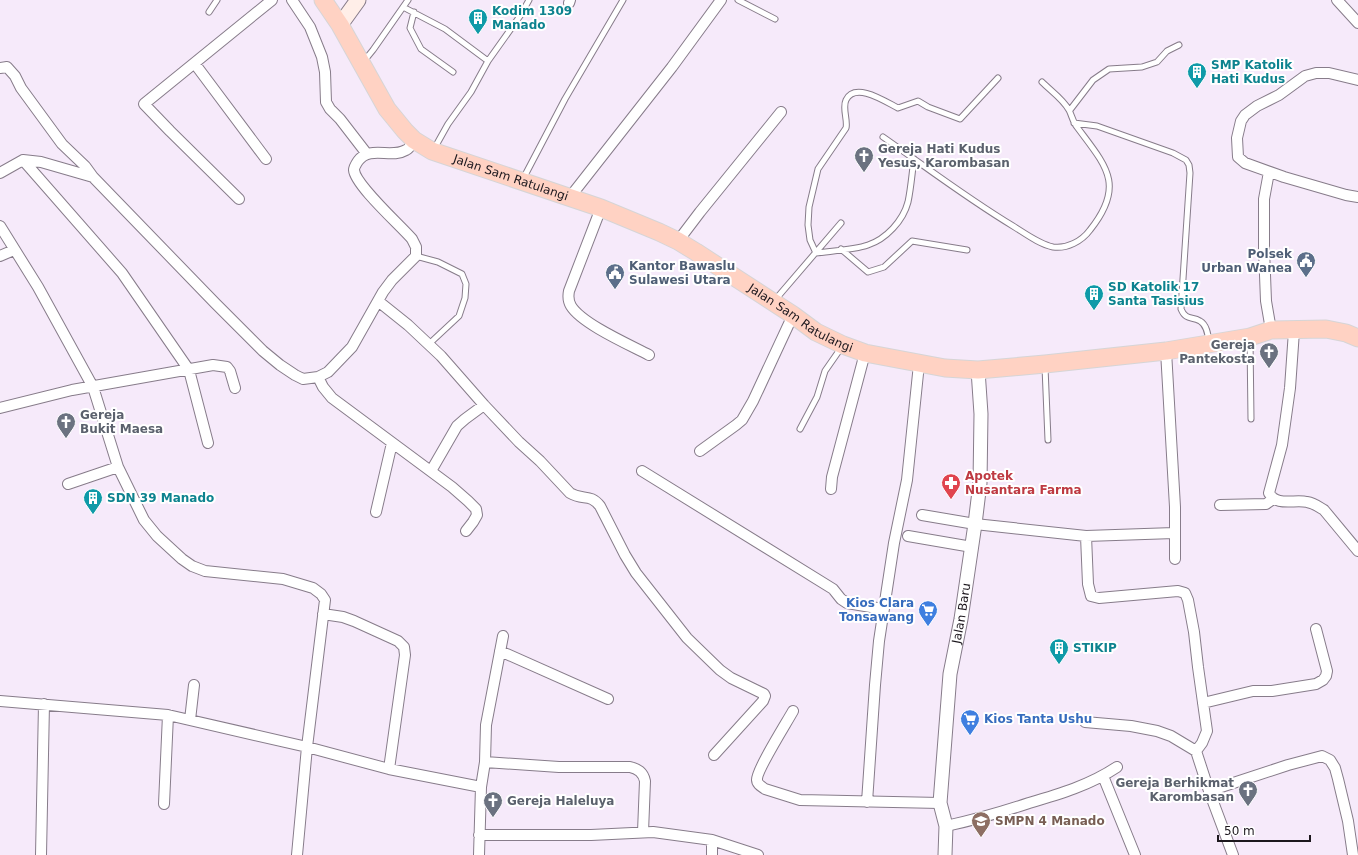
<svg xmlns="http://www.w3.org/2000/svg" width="1358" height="855" font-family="'DejaVu Sans',sans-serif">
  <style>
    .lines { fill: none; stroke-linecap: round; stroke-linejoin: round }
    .service-casing { stroke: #877c8a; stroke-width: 7 }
    .minor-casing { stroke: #877c8a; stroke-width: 12 }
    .tertiary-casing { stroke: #877c8a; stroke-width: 15 }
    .secondary-casing { stroke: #877c8a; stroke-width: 17 }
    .trunk-casing { stroke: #d6d5d6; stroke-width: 19 }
    .service { stroke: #fff; stroke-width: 5 }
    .minor { stroke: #fff; stroke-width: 10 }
    .tertiary { stroke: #fff; stroke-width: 13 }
    .secondary { stroke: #ffeee8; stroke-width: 15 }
    .trunk { stroke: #ffd2c3; stroke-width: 17 }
    .labels { text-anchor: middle; stroke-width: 4; stroke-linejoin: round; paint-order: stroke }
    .culture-label { font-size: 12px; font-weight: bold; fill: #0d838f; stroke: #fff; text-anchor: start }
    .worship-label { font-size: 12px; font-weight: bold; fill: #5b616d; stroke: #fff; text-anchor: start }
    .street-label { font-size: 12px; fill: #1c171d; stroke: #fff }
    .service-label { font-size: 12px; font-weight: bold; fill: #4e5e75; stroke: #fff; text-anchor: end }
    .health-label { font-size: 12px; font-weight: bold; fill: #be3a42; stroke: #fff; text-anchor: start }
    .shop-label { font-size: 12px; font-weight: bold; fill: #366cbe; stroke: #fff; text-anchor: end }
    .education-label { font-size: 12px; font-weight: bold; fill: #785e54; stroke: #fff; text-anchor: start }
  </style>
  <rect width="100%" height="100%" fill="#f6eafa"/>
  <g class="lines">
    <g class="service-casing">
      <path id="service" d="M738,0l37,19
        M403,7l42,22 43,32
        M209,12l8,-12
        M414,12l-4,16 11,21 32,23
        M364,61l9,-11 35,-50
        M1070,110l23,-30 16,-11 33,-2 15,-5 10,-11 12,-6
        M1074,123l23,3 76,27 13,7 3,5 1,8 -9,136c5,12 11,7 19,12 7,4 8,14 9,21
        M883,137c43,30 85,62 130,89 13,8 26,18 40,21 14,2 29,-6 37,-17 36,-45 16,-64 -13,-103 -4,-5 -5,-11 -8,-17 -6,-11 -18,-19 -27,-28
        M434,149l14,-25 23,-32 17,-31 32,-45 9,-16
        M914,159c-2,14 -3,29 -6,43 -5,19 -22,37 -40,43 -14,5 -38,6 -52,8l-6,-13 -2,-15 1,-18 9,-38 28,-41c2,-8 -4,-20 0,-28 9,-19 40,2 52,8l20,-7 10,6 32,12 38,-41
        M523,179l42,-80 58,-99
        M841,249l27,23 16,-5 28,-26 55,9
        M416,256l22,6 24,12 4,10 -1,14 -6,18 -30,28
        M775,300l66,-77
        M1250,340l1,79
        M1045,367l3,73
        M800,429l17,-32 8,-26 16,-23"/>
    </g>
    <g class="minor-casing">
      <path id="minor" d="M292,0l18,27 12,30 3,15 1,30 4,7 10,10 27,35
        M1337,0l21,23
        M569,3l1,-3
        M195,64l71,95
        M0,68l7,-1 8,9 6,12 41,56 23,22 8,11
        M1358,80l-29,-7h-13l-11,3 -26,19 -22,11 -12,9 -4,6 -4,17 1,19 7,6 39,14 62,18 12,2
        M23,160l99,113 67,97 19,73
        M1269,172l-5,27v50l2,52 5,29
        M0,173l23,-13 18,2 52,15 122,126 48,48 17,14 15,10 8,4 15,-2 10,-5 24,-25 31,-55 9,-12 24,-24v-9l-4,-8c-11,-13 -57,-54 -58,-69 0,-3 2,-6 4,-9 12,-16 33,-2 48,-11 4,-2 6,-7 8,-10
        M570,197l102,-130 49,-67
        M239,199l-69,-68 -26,-27 128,-104
        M601,208l-32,83c-1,5 -1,10 2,15 11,18 59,39 78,49
        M0,226l38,61 55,100 25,80 26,53 13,16 25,23 10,7 13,5 78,8 30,9 8,6 4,6 -18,147 -10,108
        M678,241l22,-29 81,-100
        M0,256l14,-6
        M378,301l30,24 33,31 43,49 35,37 21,19 30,32c13,8 20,0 30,13l25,49 11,18 51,65 33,32 11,8 33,16 1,2 -2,5 -49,54
        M1294,331l-4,57 -8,57 -13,48c7,14 26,6 38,9 7,1 12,5 17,8l34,41
        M1166,351l9,156v52
        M318,377l5,10 9,11 120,89 16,14 8,8 1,6 -4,7 -7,9
        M0,408l72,-18 141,-25 14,2 3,4 5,17
        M700,451l36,-26 6,-5 11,-19 40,-86
        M431,471l26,-45 8,-7 19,-14
        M642,471l191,118 8,10 6,4 36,6
        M68,484l50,-17
        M831,489l1,-12 33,-124
        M1220,505l46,-1 7,-5
        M376,512l16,-69
        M922,515l53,9 111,12 2,48 3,12 8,2 79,-7 7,2 3,7 6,32 4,35 9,64 -5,12 -6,8
        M908,536l64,11
        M1086,536l88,-3
        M323,614l20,3 11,4 44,20 6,6 1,8 -16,114
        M500,651l108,48
        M0,701l168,14 139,32 82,22 92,18
        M1203,703l50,-12h19l44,-7 7,-4 3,-4 1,-5 -11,-42
        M793,711c-6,11 -37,60 -36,69 0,4 4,6 8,9l35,11 140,3
        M190,720l4,-35
        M1085,722l46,4 26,5 14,5 25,15 13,40 24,64
        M485,762l74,5h71c8,2 13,5 15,14l-2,51
        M1103,776l32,79
        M1209,791l79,-26 34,-9 8,4 5,8 3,11 10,42 5,34
        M867,802l8,-117 4,-44 15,-98 13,-63 12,-116
        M164,804l4,-89
        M946,826c28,-6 56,-14 83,-23 31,-9 61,-18 88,-36
        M479,835h112l62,-3 59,8 46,15
        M41,855l3,-151
        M479,855l2,-68 4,-25 1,-37 17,-89
        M712,855v-15"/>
    </g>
    <g class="tertiary-casing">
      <g id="tertiary">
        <path id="s1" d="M945,855l1,-29 -6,-23 10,-129 11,-55 14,-95 5,-41 1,-69 -3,-44"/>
      </g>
    </g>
    <g class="secondary-casing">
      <path id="secondary" d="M340,25l18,-25"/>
    </g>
    <g class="trunk-casing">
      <g id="trunk">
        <path id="s2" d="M323,0l17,25 47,84 18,22 9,9 18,11 169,57 58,24 19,9 18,11 97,63 23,17 27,13 22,8 80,15 33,2 67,-6 121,-13 84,-14 21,-7 55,-1 20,4 12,5"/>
      </g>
    </g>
    <use href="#service" class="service"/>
    <use href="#minor" class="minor"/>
    <use href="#tertiary" class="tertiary"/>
    <use href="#secondary" class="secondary"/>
    <use href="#trunk" class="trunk"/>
  </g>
  <defs>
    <g id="building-pin" transform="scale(1)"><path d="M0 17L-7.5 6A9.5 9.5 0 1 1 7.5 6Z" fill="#0f9aa8" stroke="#fff"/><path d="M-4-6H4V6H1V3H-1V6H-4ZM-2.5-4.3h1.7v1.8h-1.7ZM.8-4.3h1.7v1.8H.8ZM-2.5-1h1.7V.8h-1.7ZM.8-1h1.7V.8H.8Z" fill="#fff"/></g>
    <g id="church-pin" transform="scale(1)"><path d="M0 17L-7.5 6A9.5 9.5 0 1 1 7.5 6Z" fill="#6b7280" stroke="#fff"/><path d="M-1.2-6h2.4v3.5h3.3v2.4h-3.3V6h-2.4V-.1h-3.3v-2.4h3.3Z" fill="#fff"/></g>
    <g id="civic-pin" transform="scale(1)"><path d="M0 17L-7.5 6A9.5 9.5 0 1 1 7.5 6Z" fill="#5c6f8a" stroke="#fff"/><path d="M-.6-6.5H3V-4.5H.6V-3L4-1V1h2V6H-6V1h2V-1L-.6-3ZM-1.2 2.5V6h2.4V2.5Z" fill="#fff"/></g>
    <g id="pharmacy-pin" transform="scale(1)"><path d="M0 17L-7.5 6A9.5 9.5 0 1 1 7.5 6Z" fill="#e0444e" stroke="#fff"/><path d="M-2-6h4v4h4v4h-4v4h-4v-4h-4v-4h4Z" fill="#fff"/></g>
    <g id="supermarket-pin" transform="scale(1)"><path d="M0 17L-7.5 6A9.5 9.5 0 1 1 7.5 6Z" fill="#3f7fe0" stroke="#fff"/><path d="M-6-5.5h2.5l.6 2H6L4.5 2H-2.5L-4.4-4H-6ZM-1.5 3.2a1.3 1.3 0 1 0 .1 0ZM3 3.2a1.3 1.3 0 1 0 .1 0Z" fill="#fff"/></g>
    <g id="school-pin" transform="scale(1)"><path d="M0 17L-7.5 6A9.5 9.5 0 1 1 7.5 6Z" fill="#8d6e63" stroke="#fff"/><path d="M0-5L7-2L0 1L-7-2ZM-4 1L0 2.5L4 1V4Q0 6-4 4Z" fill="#fff"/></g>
  </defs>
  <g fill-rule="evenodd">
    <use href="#building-pin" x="478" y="18"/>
    <use href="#building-pin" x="1197" y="72"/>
    <use href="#church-pin" x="864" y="156"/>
    <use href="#civic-pin" x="1306" y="261"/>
    <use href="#civic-pin" x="615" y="273"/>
    <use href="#building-pin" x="1094" y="294"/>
    <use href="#church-pin" x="1269" y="352"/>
    <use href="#church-pin" x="66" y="422"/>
    <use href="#pharmacy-pin" x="951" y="483"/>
    <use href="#building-pin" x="93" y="498"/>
    <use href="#supermarket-pin" x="928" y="610"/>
    <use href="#building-pin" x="1059" y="648"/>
    <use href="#supermarket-pin" x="970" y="719"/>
    <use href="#church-pin" x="1248" y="790"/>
    <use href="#church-pin" x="493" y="801"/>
    <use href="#school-pin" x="981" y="821"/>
  </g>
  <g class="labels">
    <g class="culture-label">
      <text x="492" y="15">Kodim 1309<tspan x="492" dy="14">Manado</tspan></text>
      <text x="1211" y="69">SMP Katolik<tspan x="1211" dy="14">Hati Kudus</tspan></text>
      <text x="1108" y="291">SD Katolik 17<tspan x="1108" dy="14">Santa Tasisius</tspan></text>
      <text x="107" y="502">SDN 39 Manado</text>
      <text x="1073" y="652">STIKIP</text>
    </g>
    <g class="worship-label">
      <text x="878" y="153">Gereja Hati Kudus<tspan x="878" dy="14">Yesus, Karombasan</tspan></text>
      <text x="1255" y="349" text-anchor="end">Gereja<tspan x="1255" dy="14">Pantekosta</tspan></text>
      <text x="80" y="419">Gereja<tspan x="80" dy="14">Bukit Maesa</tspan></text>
      <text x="1234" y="787" text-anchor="end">Gereja Berhikmat<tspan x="1234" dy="14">Karombasan</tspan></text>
      <text x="507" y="805">Gereja Haleluya</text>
    </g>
    <g class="street-label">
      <text dy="4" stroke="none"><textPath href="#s2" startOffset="272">Jalan Sam Ratulangi</textPath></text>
      <text dy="4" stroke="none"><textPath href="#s2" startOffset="596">Jalan Sam Ratulangi</textPath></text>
      <text dy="4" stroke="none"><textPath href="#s1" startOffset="244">Jalan Baru</textPath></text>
    </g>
    <g class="service-label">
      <text x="1292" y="258">Polsek<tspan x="1292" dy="14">Urban Wanea</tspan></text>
      <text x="629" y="270" text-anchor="start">Kantor Bawaslu<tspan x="629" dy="14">Sulawesi Utara</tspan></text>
    </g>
    <g class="health-label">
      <text x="965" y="480">Apotek<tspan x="965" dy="14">Nusantara Farma</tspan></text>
    </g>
    <g class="shop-label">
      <text x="914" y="607">Kios Clara<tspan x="914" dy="14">Tonsawang</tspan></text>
      <text x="984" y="723" text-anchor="start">Kios Tanta Ushu</text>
    </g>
    <g class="education-label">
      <text x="995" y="825">SMPN 4 Manado</text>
    </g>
  </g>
  <path d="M1218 835v6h92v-6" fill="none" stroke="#1c171d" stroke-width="2"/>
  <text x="1224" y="835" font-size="12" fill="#1c171d" stroke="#ffffff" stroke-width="3" paint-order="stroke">50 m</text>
</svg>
